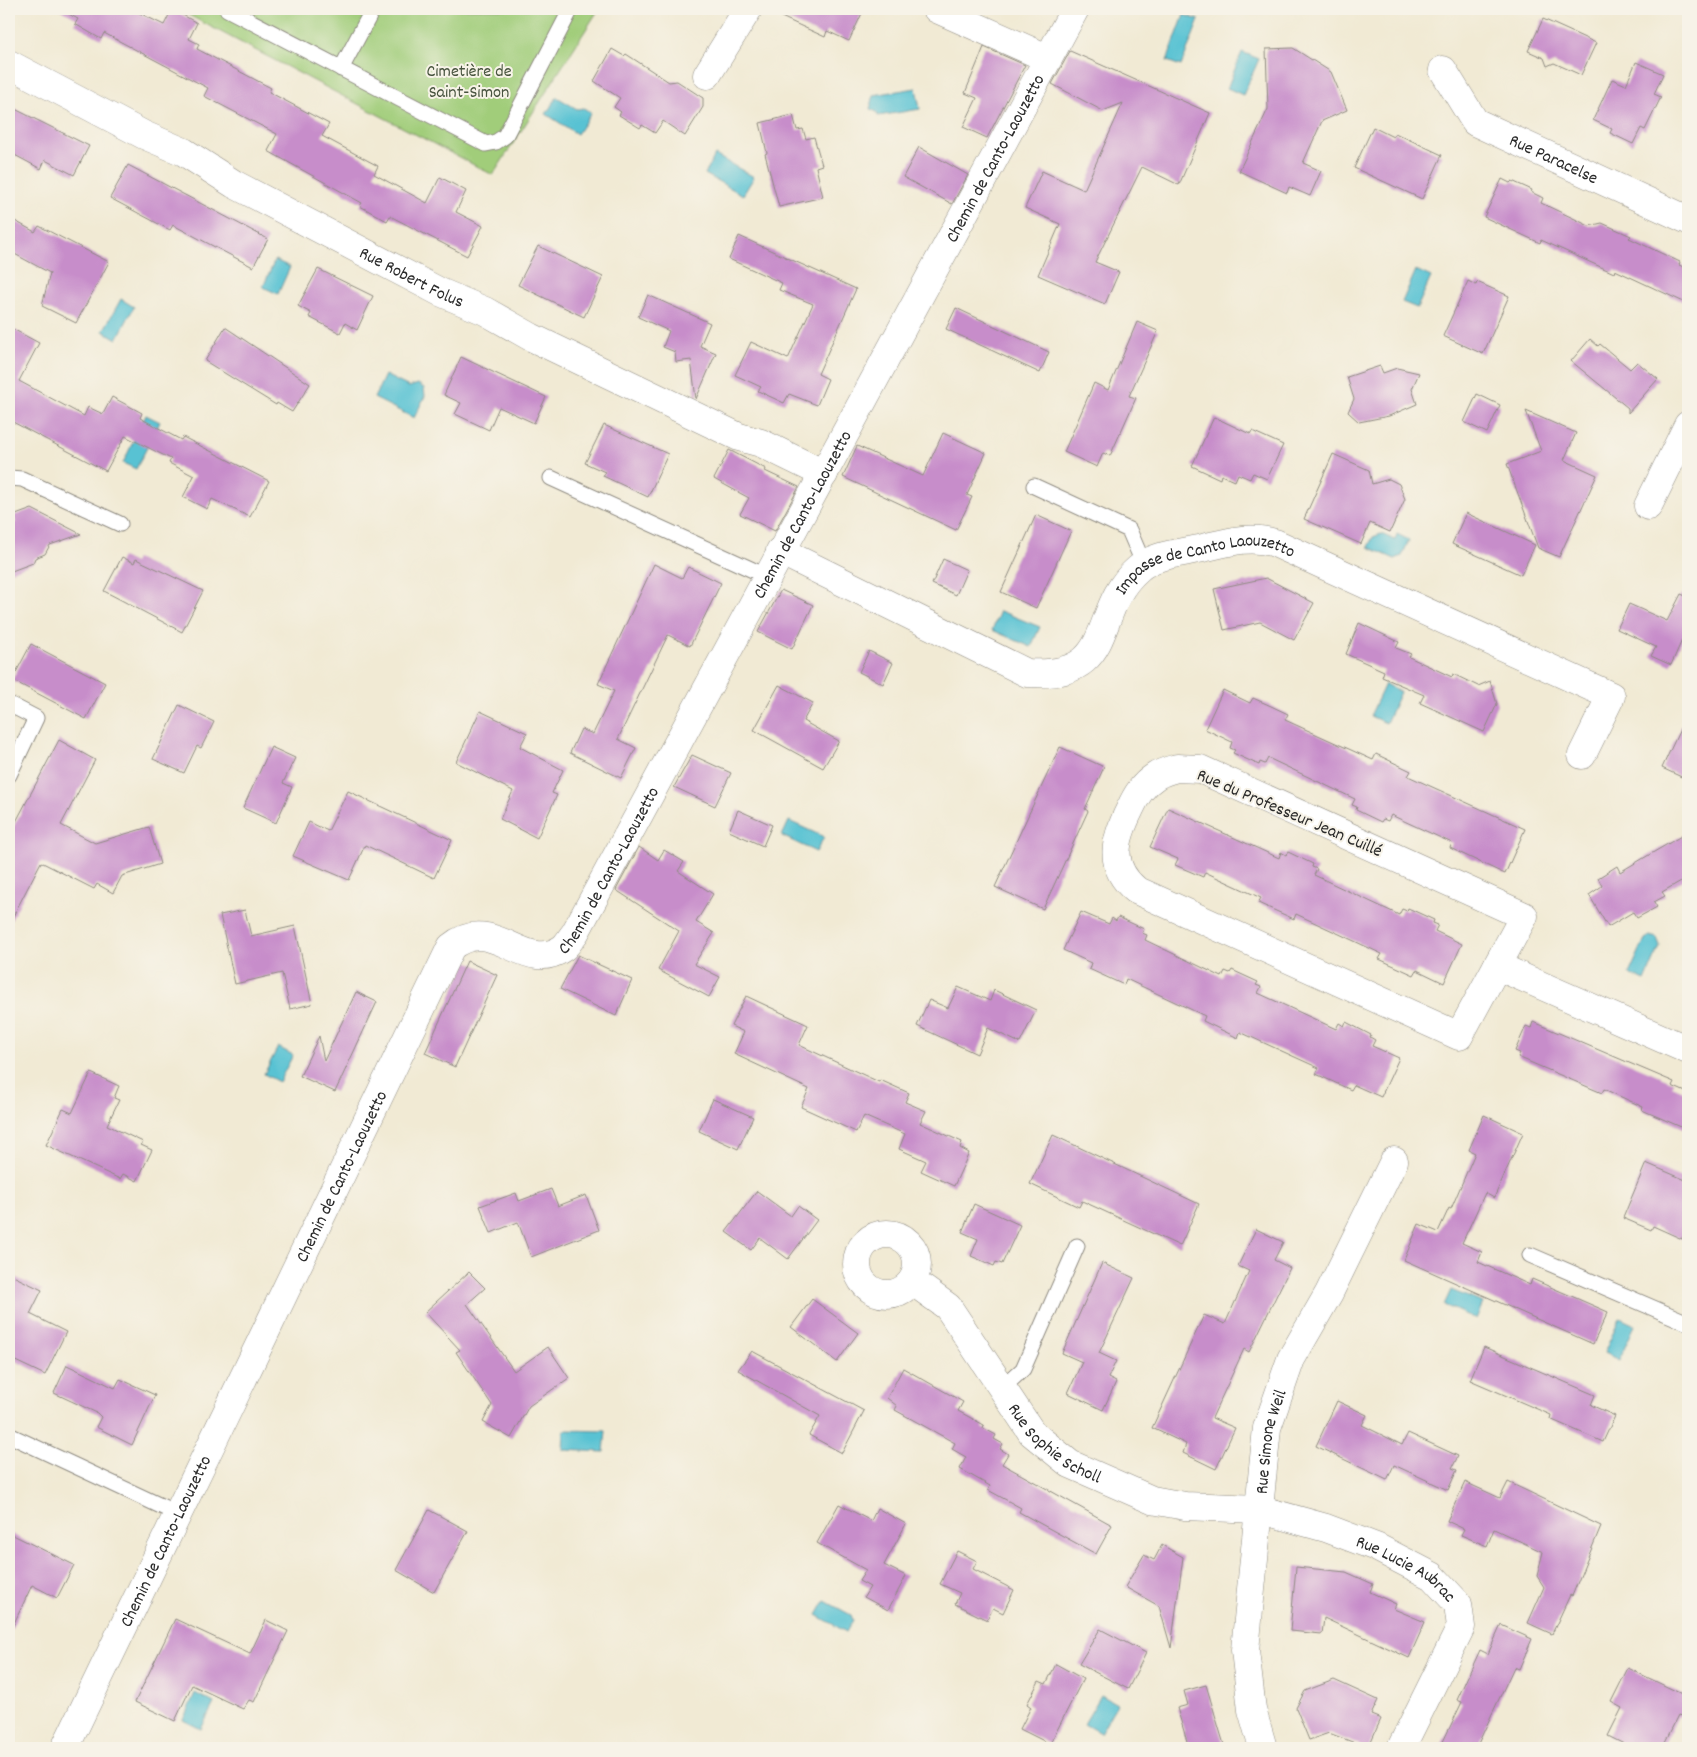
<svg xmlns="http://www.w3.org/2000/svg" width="1697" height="1757" font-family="Dekko,sans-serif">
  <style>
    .green { fill: #a1cd7a; stroke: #667c52 }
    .water { fill: #58c2d3; stroke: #42767f }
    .building { fill: #c78dca }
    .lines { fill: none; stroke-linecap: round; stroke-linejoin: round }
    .service-casing { stroke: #8e8a80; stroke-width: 17 }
    .minor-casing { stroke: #8e8a80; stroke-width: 29 }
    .service { stroke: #fff; stroke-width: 15 }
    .minor { stroke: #fff; stroke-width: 28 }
    .labels { text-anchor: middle; stroke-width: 4; stroke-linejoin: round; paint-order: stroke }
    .park-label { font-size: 18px; fill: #48543f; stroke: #f7f3e8 }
    .street-label { font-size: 18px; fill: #2b2b2b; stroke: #f7f3e8 }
  </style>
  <rect width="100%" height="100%" fill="#f7f3e8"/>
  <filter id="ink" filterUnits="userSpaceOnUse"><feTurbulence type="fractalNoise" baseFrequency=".02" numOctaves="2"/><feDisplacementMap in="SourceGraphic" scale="10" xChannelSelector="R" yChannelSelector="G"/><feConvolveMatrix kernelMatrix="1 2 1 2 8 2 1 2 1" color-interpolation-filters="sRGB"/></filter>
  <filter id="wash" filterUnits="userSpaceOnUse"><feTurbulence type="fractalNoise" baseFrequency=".0096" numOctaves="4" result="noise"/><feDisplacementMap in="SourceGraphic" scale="20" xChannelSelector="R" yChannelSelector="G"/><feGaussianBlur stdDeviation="1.12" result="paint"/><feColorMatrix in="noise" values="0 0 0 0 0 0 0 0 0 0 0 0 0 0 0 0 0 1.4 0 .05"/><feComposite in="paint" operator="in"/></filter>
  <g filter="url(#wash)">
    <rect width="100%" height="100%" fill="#f1ead4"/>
    <path class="green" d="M177,9h422l-106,166z"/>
    <path class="water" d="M1184,15l15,5 -18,46 -14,-5z
      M1242,52l17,7 -16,36 -16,-7z
      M916,88l4,21 -42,7 -1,-4 -7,-3 4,-14z
      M557,97l20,12 7,-1 7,5 -14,21 -31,-20z
      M715,155l39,22 -11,18 -38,-21z
      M275,260l15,7 -12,27 -15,-7z
      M1416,270l15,7 -14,31 -15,-6z
      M121,299l13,8 -17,32 -14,-8z
      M385,375l24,12 9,-3 6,4 1,8 -11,22 -40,-20z
      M146,415l14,7 -24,47 -13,-6z
      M1381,534l14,6 2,-6 12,6 -7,16 -7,3 -27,-12 5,-10z
      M1000,611l40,16 -9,20 -39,-17z
      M1385,684l15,8 -14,31 -16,-7z
      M789,821l35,16 -8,15 -34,-16z
      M1650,936l7,2 3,8 -15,35 -16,-7 16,-35z
      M278,1047l15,8 -14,27 -15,-8z
      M1451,1290l32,13 -7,16 -32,-14z
      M1620,1318l15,7 -16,35 -15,-7z
      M564,1430l42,1 -2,21 -41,-2z
      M825,1601l26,14 2,5 -7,12 -29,-17z
      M195,1693l19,10 -13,26 -18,-9z
      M1101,1695l16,9 -17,29 -16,-9z"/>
    <g id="blocks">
      <path class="building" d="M59,9h72l33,16 8,-16 25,14 -8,16 10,5 -2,5 74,39 -2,4 60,32 -7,12 56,30 -4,8 53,29 13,-26 26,14 -10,21 27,14 -16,30 -77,-40 -3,5 -27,-15 2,-3 -94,-52 9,-17 -73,-38 4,-8 -104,-55 -3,6 -26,-15 3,-5z
        M764,9h100l-15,32 -22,-10 -2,6z
        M1543,19l53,24 -15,32 -27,-12 -7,3 -3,-8 -16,-7z
        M984,47l41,18 -38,73 -24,-11 14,-29 -12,-5z
        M1293,48l38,24 16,38 -25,11 -19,42 18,8 -11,25 -21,-9 -2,6 -48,-22 29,-62 -2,-60z
        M612,49l12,7 2,-2 43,28 8,-1 26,17v9l-18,29 -22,-15 -8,12 -13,-8 -2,3 -21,-13 2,-3 -7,-5 6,-9 -26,-17z
        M1070,51l140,62 -31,72 -37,-18 -47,95 24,10 -14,32 -67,-29 22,-51 -35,-16 17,-37 42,19 39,-87 -20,8 -51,-27z
        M1636,62l27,12 -9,20 7,3 -16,33 -4,-2 -8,16 -23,-11 2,-4 -19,-9 19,-41 14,6z
        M9,106l80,40 -15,29 -29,-15 -4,9 -32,-17z
        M793,115l4,15 6,-1 3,10 8,-2 8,28 -6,2 7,30 -44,10 -14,-53 2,-1 -7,-30z
        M1373,127l20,10 2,-4 47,22 -20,44 -68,-31z
        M919,147l49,28 -16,29 -49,-27z
        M128,165l140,74 -15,28 -80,-42 -3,5 -60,-32z
        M1502,179l8,4 2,-2 20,9 -1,2 12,6 -2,5 34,16 14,7 13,-3 29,13 -2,2 51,24 -1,3 9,4v35l-73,-34 -1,3 -73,-33 -1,3 -56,-26z
        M15,221l20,11 4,-6 70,36 -33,61 -34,-17 8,-33 -41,-22v-17z
        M739,236l117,53 -38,85 10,5 -11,26 -28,-11 -5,9 -26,-12 3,-4 -26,-12 16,-33 37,17 25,-55 -34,-14 3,-7 -53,-24z
        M538,246l65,31 -19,40 -66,-32z
        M318,269l55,27 -16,34 -12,-7 -5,10 -31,-16 2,-4 -13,-7z
        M1468,281l8,4 1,-3 32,14 -26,58 -40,-18z
        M648,295l62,28 -10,23 16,7 -20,46 -5,-39 -15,2 -1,-10 -12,-5 6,-16 -31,-14z
        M956,308l93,44 -9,21 -94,-44z
        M1137,322l21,9 -29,65 7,2 -26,58 -7,-3 -6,14 -33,-15 30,-69 14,7z
        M9,327l30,16 -20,38 65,35 4,-9 15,7 9,-17 30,16 -2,5 41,22 2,-3 86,44 -19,36 -38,-18 -5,10 -24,-12 11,-21 -25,-13 2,-4 -46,-23 -19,35 -97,-51z
        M225,327l85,57 -18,28 -15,-9 -1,2 -71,-44z
        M1590,339l8,7 2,-2 30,25 7,-7 21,17 -30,34v-5l-57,-47z
        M461,357l85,40 -12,26 -35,-16 -10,23 -34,-16 6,-11 -17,-8z
        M1380,366l3,7 14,-5 22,5 -7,16 5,15 -28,12 -30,6 -11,-10 6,-13 -7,-22z
        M1477,394l23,11 -13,28 -23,-11z
        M1526,411l50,22 -12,27 33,15 -38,82 -21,-9 -31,-84 34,-13z
        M1214,417l36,17 2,-3 31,14 -16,34 -14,-6 -3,6 -12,-5 -3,7 -14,-6 -1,4 -28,-13z
        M604,425l64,29 -20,43 -45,-21 2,-4 -20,-9z
        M943,433l43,20 -19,42 5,2 -16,33 -113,-53 14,-31 66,30z
        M729,450l37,19 -1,2 34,16 -24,44 -35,-17 9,-16 -35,-19z
        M1333,454l36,16 3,14 17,-5 10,5 6,15 -15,33 -20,-9 -9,21 -57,-25z
        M32,509l49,25 -31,11 -5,9 -10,4 -2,5 -24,9v-47l7,-3 -3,-6z
        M1466,513l69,32 -14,30 -69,-31z
        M1036,515l35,16 -35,77 -35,-16z
        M122,557l12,6 2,-4 67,32 -21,41 -78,-41z
        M943,559l24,11 -11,25 -24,-11z
        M654,564l28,14 6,-11 33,16 -31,63 -22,-11 -50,104 18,9 -15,30 -51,-25 11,-24 12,5 21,-43 -16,-7z
        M1266,578l48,25 -20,37 -34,-18 -36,8 -10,-41z
        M781,590l32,15 -21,44 -34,-17z
        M1681,594l7,3v45l-6,-2 -11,25 -20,-9 5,-9 -39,-18 12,-25 38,17z
        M1359,623l40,19 -3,6 15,6 -2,3 43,20 1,-3 25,12 12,-5 7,23 -13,28 -64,-29 4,-8 -42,-18 2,-6 -38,-17z
        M31,644l74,39 -19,36 -74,-39z
        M869,651l24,12 -10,21 -24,-12z
        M779,685l34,18 -10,18 36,20 -16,27 -69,-38z
        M1223,690l27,13 3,-5 18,8 17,8 -3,6 88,40 3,-6 35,17 -3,5 117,53 -20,45 -55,-26 2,-5 -61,-28 -3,6 -5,-2 -2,3 -25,-12 1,-3 -5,-2 3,-6 -87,-41 -3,6 -5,-2 -1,3 -26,-12 2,-3 -5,-2 2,-6 -27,-13z
        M179,705l35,17 -13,26 -4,-2 -13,27 -31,-14z
        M480,711l47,22 -7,14 43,23 -11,23 5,2 -20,43 -37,-19 13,-28 -57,-29z
        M1688,712v68l-26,-12z
        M59,740l36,20 -34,65 34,18 54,-16 11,37 -38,12 -9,17 -16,-9 -3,5 -53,-27 -32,62v-89z
        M271,747l24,11 -12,25 9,4 -16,36 -33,-15z
        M1060,747l44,20 -19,42 3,2 -45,98 -48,-22z
        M692,755l39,18 -16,33 -41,-19z
        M348,791l104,49 -18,38 -69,-33 -16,35 -56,-24 16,-34 19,9z
        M1168,808l111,50 2,-6 5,3 2,-3 25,12 -1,3 5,2 -3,6 85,40 3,-6 5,2 1,-3 26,12 -1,3 5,2 -3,6 27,13 -18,39 -27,-13 -3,5 -35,-16 3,-5 -47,-22 -39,-18 -2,5 -36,-16 3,-5 -56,-26 -2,5 -28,-12 3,-6 -28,-12z
        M738,810l34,15 -9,21 -34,-15z
        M1688,832v45l-26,15 3,4 -11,6 3,5 -20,11 -4,-6 -25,15 -19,-32 13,-9 -4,-8 19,-12 3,6z
        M639,847l19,13 6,-10 20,12 -6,9 35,23 -17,28 18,11 -20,31 26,13 -11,20 -51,-27 21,-39 -63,-41z
        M245,910l6,26 44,-10 17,78 -22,5 -8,-36 -47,11 -15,-69z
        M1081,912l28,12 3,-6 4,3 2,-4 26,12 -2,4 5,2 -2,5 50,24 27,13 3,-6 5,2 2,-3 26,12 -2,3 5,2 -3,6 78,36 3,-6 5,3 2,-4 25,13 -1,2 5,3 -3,6 27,12 -18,39 -27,-12 -3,5 -35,-16 3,-6 -79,-36 -2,6 -35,-17 2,-5 -79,-37 -2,6 -35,-16 2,-6 -28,-13z
        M578,955l54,25 -16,36 -56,-27z
        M467,961l30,14 -42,92 -30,-14z
        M958,987l32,14 4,-11 42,20 -16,33 -32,-15 -11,26 -60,-28 12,-26 19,8z
        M356,992l21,10 -42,90 -35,-16 19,-40 5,25z
        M746,996l62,29 -9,20 80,37 1,-2 29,13 -4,9 21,9 -6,12 42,19 -2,6 9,5 -15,33 -33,-15 5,-10 -27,-12 6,-15 -41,-18 -8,16 -55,-25 8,-18 -75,-35 10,-22 -13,-6z
        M1533,1022l141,60 -2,4 16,7v37l-46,-20 1,-3 -39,-18 -2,4 -84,-36 2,-4 -5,-2 11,-25 5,2z
        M91,1073l28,13 -5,12 5,2 -12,25 36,17 -2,3 11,5 -15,31 -14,-7 -3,5 -74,-34 17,-36 9,4z
        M713,1099l40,18 -15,32 -39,-18z
        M1484,1115l39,18 -29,65 -9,-5 -23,50 20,9 -4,10 52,23 2,-6 76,33 -15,32 -189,-84 15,-36 19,8 11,-24 2,1 24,-56 -6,-3z
        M1053,1135l146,69 -19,42 -98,-45 -3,6 -49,-23z
        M1646,1163l42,18v44l-6,14 -29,-13 -2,4 -28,-12z
        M551,1189l7,17 28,-11 13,35 -68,27 -13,-35 -27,11 -11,-27 36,-13 3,8z
        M757,1191l34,25 7,-10 19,14 -29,39 -28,-21 -9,12 -25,-18z
        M974,1204l46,21 -18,39 -6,-2 -2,4 -23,-10 7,-17 -16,-7z
        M1256,1229l27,13 -9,18 16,8 -41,84 -5,-3 -32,69 23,10 -19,41 -33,-16 3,-9 -34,-16 52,-113 21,9 24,-53 -11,-5z
        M1102,1263l32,15 -35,75 17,8 -8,17 8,4 -13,28 -35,-17 14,-31 -20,-9z
        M469,1272l16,16 -18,16 47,67 34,-24 21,31 -40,28 -18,32 -28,-16 9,-17 -36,-53 4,-2 -35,-38z
        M9,1274l33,16 -12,24 36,18 -21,43 -36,-17z
        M812,1299l46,34 -21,29 -46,-35z
        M1484,1347l111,48 -4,10 24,11 -12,26 -53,-23 1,-4 -81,-35z
        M752,1351l112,60 -22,42 -33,-18 11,-19 -82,-46z
        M67,1365l48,23 5,-9 35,16 -23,50 -36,-18 5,-10 -4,-4 -43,-20z
        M903,1368l60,34 -5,9 26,14 -1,3 13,7 -2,4 9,5 -3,5 8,5 -6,10 110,61 -16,29 -77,-42 2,-4 -33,-18 2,-4 -30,-17 6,-12 -14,-8 3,-6 -60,-33 2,-4 -10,-8z
        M1337,1401l30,14 -5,10 40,20 6,-12 50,23 -6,12 5,2 -9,20 -54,-25 -7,15 -71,-34z
        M1465,1482l35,16 8,-16 93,44 -29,70 -2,-1 -18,39 -24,-11 16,-36 -7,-11 6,-24 -49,-23 -7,17 -26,-11 3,-6 -17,-8z
        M839,1504l32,17 6,-13 29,16 -22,41 22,11 -18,34 -24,-13 6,-10 -11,-6 7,-11 -49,-27z
        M429,1510l39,21 -34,61 -38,-22z
        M9,1533l65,32 -17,33 -25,-13 -23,49z
        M1162,1545l21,12 -12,91 -12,-42 -34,-19 19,-32 10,5z
        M957,1551l20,10 -4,8 41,21 -11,23 -10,-5 -6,12 -32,-16 5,-11 -20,-9z
        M1296,1567l50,5 27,12 -3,8 26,12 -2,5 31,13 -16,36 -85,-40 -2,16 -32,-3z
        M175,1619l75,35 16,-34 22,11 -34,71 -5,-2 -6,9 -51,-24 -17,36 -40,-19z
        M1501,1625l31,14 -13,30 -5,-2 -38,81h-36l22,-46 -5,-2 23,-50 8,4z
        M1100,1629l46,24 -18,36 -49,-25z
        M1056,1664l27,15 -33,65 -30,-15 11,-22 -4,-3 12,-23 7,3z
        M1628,1668l60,29 -7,20 -3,-1 -16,32h-30l-24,-12 14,-28 -11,-6z
        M1334,1680l44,20 -7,15 10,4 -13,29 -39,-15 -20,7 -13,-32 9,-17z
        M1206,1685l19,63h-36l-12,-40 11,-3 -4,-14z"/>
    </g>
  </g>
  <g filter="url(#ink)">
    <use href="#blocks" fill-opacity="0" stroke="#8e8a80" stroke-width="1"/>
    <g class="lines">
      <g class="service-casing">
        <path id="service" d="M227,9l259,135 10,-2 9,-6 66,-127
          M341,69l32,-60
          M9,478l13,1 98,45
          M551,478l215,98
          M1034,486l95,44 15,35
          M9,704l27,14 -27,57
          M1530,1255l158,68
          M1002,1388l21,-19 54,-123
          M9,1435l169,79"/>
      </g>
      <g class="minor-casing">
        <g id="minor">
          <path d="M937,9l110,49"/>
          <path id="s1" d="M9,64l135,71 40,17 50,32 206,108 45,19 46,26 208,100 22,6 63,31"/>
          <path id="s2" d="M1443,70l32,52 213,98"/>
          <path d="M707,75l41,-66"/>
          <path d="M1648,506l40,-81"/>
          <path id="s3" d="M780,551l247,122c93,6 62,-62 111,-104 16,-15 45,-16 65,-21 25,-6 47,-13 72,-5l336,153 -29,59"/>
          <path d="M1177,768l23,1 324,147 -65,120 -323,-146c-29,-24 -21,-51 -6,-81 6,-13 12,-24 26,-33 6,-4 14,-6 21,-8z"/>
          <path d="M1497,966l191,84"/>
          <circle cx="887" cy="1264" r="30"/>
          <path id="s4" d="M912,1281l36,26 84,126 38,31 82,36 33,6 73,3 68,19 50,19 56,29 26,28 3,23 -60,121"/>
          <path id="s5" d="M65,1748l386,-801c43,-35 73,29 112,1 4,-3 8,-10 12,-15l500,-924"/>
          <path id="s6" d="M1263,1748l-11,-38 -7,-60 22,-222 24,-69 38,-66 65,-132"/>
        </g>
      </g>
      <use href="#service" class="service"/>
      <use href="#minor" class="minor"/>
    </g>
  </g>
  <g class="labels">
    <g class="park-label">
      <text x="469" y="76">Cimetière de<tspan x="469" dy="21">Saint-Simon</tspan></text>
    </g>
    <g class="street-label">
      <text dy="6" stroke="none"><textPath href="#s5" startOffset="1909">Chemin de Canto-Laouzetto</textPath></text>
      <text dy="6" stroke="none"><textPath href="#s2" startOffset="148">Rue Paracelse</textPath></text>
      <text dy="6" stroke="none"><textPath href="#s1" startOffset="456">Rue Robert Folus</textPath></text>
      <text dy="6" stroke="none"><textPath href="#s5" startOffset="1504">Chemin de Canto-Laouzetto</textPath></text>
      <text dy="6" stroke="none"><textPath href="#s3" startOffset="509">Impasse de Canto Laouzetto</textPath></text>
      <text transform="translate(1290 812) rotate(23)" y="6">Rue du Professeur Jean Cuillé</text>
      <text dy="6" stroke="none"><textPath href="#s5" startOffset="1099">Chemin de Canto-Laouzetto</textPath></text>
      <text dy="6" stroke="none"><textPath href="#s5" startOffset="635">Chemin de Canto-Laouzetto</textPath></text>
      <text dy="6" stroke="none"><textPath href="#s4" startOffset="220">Rue Sophie Scholl</textPath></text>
      <text dy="6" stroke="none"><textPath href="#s6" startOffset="310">Rue Simone Weil</textPath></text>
      <text dy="6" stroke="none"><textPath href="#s5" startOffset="230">Chemin de Canto-Laouzetto</textPath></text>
      <text dy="6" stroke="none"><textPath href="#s4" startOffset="602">Rue Lucie Aubrac</textPath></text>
    </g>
  </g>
  <rect width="1697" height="1757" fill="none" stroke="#f7f3e8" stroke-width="30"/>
</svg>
